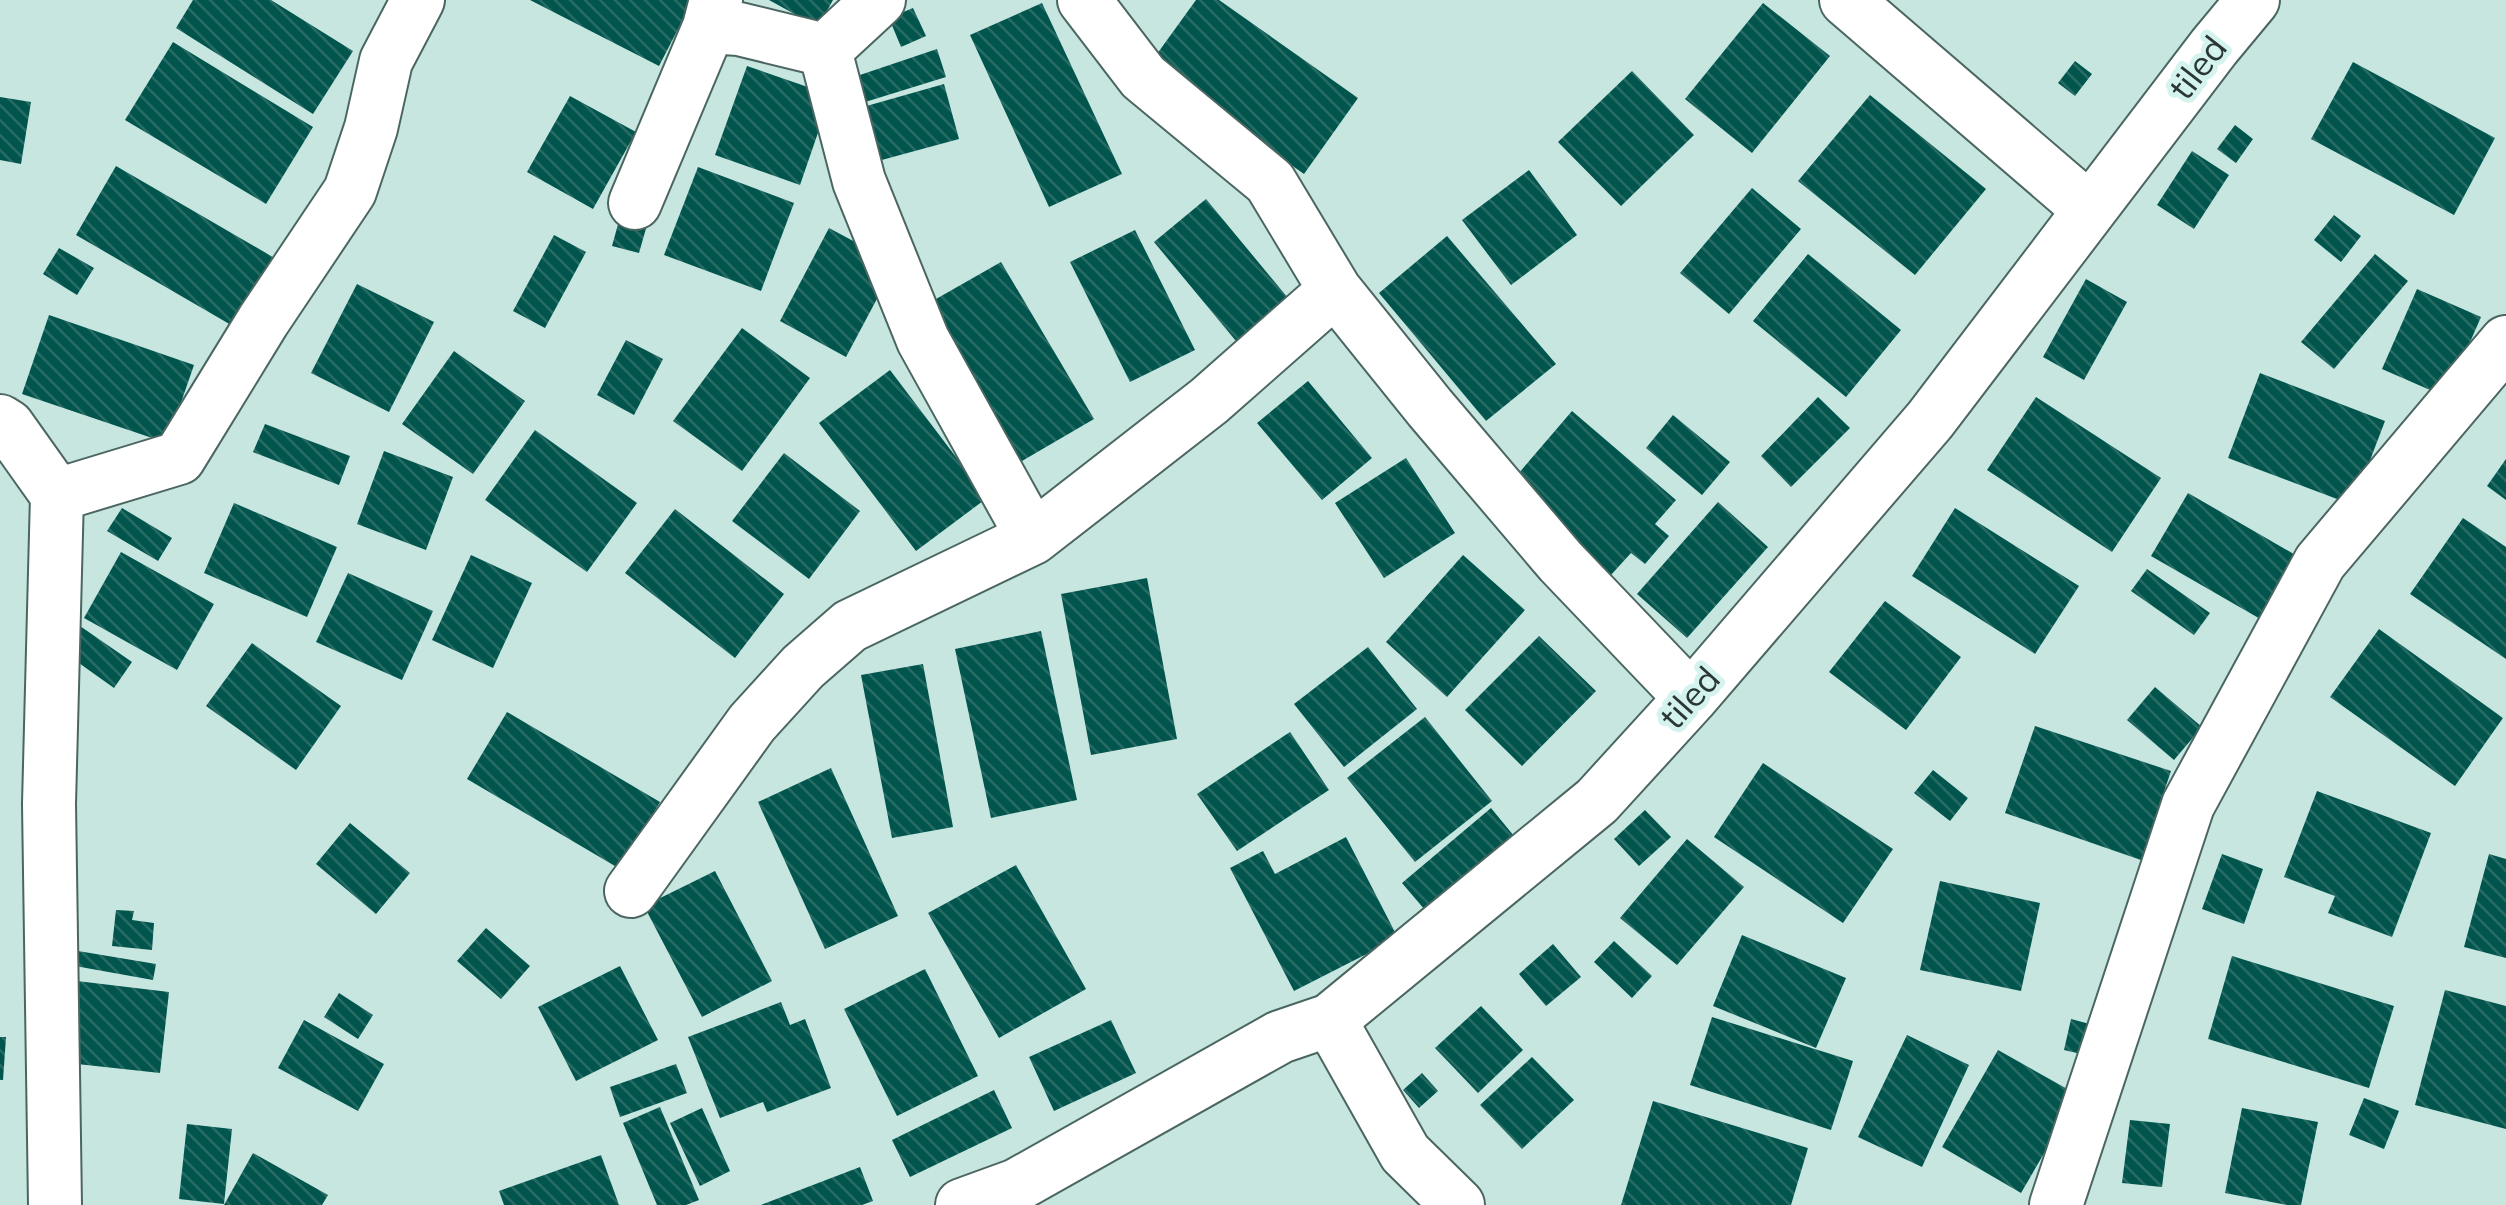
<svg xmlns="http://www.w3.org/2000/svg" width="2506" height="1205" font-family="Mulish,sans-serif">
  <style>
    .building { fill: url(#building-back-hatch) }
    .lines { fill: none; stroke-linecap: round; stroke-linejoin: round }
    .street-casing { stroke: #4b6661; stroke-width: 56 }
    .street { stroke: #fff; stroke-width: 52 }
    .labels { text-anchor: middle; stroke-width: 10; stroke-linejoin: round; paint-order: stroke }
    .street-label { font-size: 35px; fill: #2b3735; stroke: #d4f3ee }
  </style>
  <defs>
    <pattern id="building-back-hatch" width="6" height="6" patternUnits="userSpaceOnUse" patternTransform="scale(2.5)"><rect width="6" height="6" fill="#01554d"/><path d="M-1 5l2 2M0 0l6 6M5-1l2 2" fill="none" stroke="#276b64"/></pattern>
  </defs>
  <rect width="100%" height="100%" fill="#c7e6e0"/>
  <path class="building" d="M193,0h78l82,51 -40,63 -137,-86z
    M530,0h163l-34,66z
    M769,0h64l-15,27z
    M1196,0h23l139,98 -54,76 -155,-109z
    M1042,3l80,171 -73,33 -79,-172z
    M1763,3l67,53 -78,97 -67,-54z
    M913,8l13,28 -25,11 -12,-29z
    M173,42l140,85 -47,77 -141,-84z
    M937,49l9,28 -84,26 -8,-26z
    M2075,61l17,13 -17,22 -17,-13z
    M2353,62l142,76 -41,77 -143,-76z
    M747,66l84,29 -31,90 -85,-30z
    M1632,71l62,64 -73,71 -63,-64z
    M944,84l15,55 -81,22 -15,-54z
    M1870,95l116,94 -71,86 -117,-94z
    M570,96l66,36 -43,77 -66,-37z
    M0,97l31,5 -10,62 -21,-4z
    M2235,125l18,14 -17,24 -19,-14z
    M2192,151l37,24 -35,54 -37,-24z
    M116,166l162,94 -40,69 -162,-94z
    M698,167l96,36 -33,88 -97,-36z
    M1529,170l48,65 -66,50 -49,-65z
    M1752,188l49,41 -72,85 -49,-41z
    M1206,199l82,99 -52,43 -82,-99z
    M2334,215l27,21 -20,26 -27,-22z
    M620,217l27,8 -8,28 -27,-7z
    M829,228l54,29 4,23 -41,77 -66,-36z
    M1135,230l60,120 -65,32 -60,-120z
    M554,235l32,17 -41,76 -32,-17z
    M1447,236l109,128 -70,57 -107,-128z
    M59,248l35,20 -17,27 -34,-21z
    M1808,254l93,76 -55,67 -93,-76z
    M2375,254l33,27 -74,88 -33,-27z
    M1001,262l93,157 -79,46 -93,-158z
    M2086,279l41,23 -43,78 -41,-23z
    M357,284l77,38 -45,90 -78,-39z
    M2417,289l64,28 -35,80 -64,-28z
    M49,315l145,50 -27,78 -145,-49z
    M742,328l68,50 -68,93 -69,-50z
    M626,340l37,19 -29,56 -37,-20z
    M454,351l71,50 -52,73 -71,-50z
    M890,370l97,128 -71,53 -97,-128z
    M2260,373l125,48 -32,84 -125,-47z
    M1308,381l64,77 -50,42 -65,-77z
    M1818,397l32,31 -59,59 -30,-31z
    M2036,397l125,81 -49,74 -125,-82z
    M1572,411l104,89 -21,24 14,12 -24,28 -14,-11 -21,23 -104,-88z
    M1673,415l57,47 -28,33 -56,-47z
    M265,424l85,32 -11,29 -86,-33z
    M535,430l102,73 -50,69 -102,-72z
    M384,451l69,26 -27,73 -69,-26z
    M784,453l76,58 -51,68 -77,-58z
    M1406,458l49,75 -71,45 -49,-75z
    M2506,459v41l-19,-14z
    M2188,493l118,68 -37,63 -118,-68z
    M1718,502l50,45 -81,91 -50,-44z
    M234,503l103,44 -30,70 -103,-44z
    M122,508l50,30 -14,23 -51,-30z
    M1955,508l124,78 -44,68 -123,-78z
    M675,509l109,85 -49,64 -110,-85z
    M2463,518l43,29v112l-96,-65z
    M121,552l93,52 -37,66 -93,-52z
    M471,555l61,28 -39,85 -61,-28z
    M1463,555l62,55 -78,87 -61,-55z
    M2147,569l63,44 -16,22 -63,-44z
    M348,573l85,38 -31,69 -86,-38z
    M1147,578l30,161 -86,16 -30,-161z
    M1885,601l76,56 -55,73 -77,-58z
    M80,626l52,36 -18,26 -52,-37z
    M2379,629l124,89 -48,68 -125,-89z
    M1041,631l36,169 -86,18 -36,-169z
    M1539,636l57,55 -74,75 -57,-56z
    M252,643l89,63 -45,64 -90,-64z
    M1368,647l49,62 -73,58 -50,-63z
    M923,664l30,163 -61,11 -31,-163z
    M2155,687l47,40 -28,33 -47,-40z
    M507,712l153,90 -40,67 -153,-90z
    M1425,717l67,84 -77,61 -68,-84z
    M2035,726l136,45 -30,89 -136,-47z
    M1290,732l39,58 -92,61 -40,-57z
    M1763,763l130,86 -50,74 -129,-86z
    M831,768l67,148 -73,33 -67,-147z
    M1933,770l35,28 -18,23 -36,-28z
    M2317,791l114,42 -39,104 -64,-24 7,-17 -51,-19z
    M1491,808l23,28 -89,74 -23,-27z
    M1645,810l26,27 -32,29 -25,-27z
    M350,823l60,50 -34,41 -60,-50z
    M1346,837l52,101 -104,53 -64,-123 33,-17 12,23z
    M1687,839l57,48 -67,78 -57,-47z
    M2222,854l41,15 -19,55 -42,-15z
    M2489,854l17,5v99l-42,-11z
    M1016,865l70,124 -87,49 -71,-125z
    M715,871l57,110 -70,36 -58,-111z
    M1940,881l100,22 -19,88 -101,-21z
    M116,910l18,1 -2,9 22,3 -2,27 -40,-4z
    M486,928l44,38 -29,33 -44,-38z
    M1742,935l104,43 -30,70 -103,-42z
    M1614,941l38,35 -20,22 -38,-36z
    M1553,944l28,33 -35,29 -27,-32z
    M78,951l78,13 -3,16 -78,-14z
    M2232,956l162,50 -25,82 -161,-49z
    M620,966l38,74 -82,41 -38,-74z
    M925,969l53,107 -81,40 -53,-107z
    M77,981l92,11 -9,81 -92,-10z
    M2445,990l61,16v123l-91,-24z
    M339,993l34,22 -15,24 -34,-22z
    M781,1002l9,23 15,-6 26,69 -64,24 -4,-10 -43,16 -32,-81z
    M1481,1006l42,44 -45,43 -43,-45z
    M1712,1017l141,44 -22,69 -141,-45z
    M2071,1019l30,8 -7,30 -30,-7z
    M304,1020l80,44 -26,47 -80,-43z
    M1111,1020l25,53 -82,38 -25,-54z
    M1907,1035l62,30 -47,102 -64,-30z
    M0,1037h6l-3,43h-3z
    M1998,1050l80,45 -57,98 -79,-46z
    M1532,1057l42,43 -52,49 -42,-44z
    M676,1064l11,29 -67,24 -10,-30z
    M1422,1073l16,18 -19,17 -16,-18z
    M994,1090l18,38 -102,49 -18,-37z
    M2364,1098l35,13 -15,38 -35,-14z
    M1653,1101l155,47 -17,57h-170z
    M660,1107l39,93 -13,5h-29l-34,-82z
    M702,1108l28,63 -30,15 -30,-63z
    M2242,1108l76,14 -17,83h-14l-62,-12z
    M2130,1120l40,4 -8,63 -40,-4z
    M187,1124l45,5 -8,75 -45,-5z
    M253,1153l75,42 -6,10h-98z
    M601,1155l18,50h-115l-5,-14z
    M860,1167l13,34 -11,4h-101z"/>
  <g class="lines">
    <g class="street-casing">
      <path id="street" d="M1084,0l59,77 127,105 65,108 95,118 131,154 130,136
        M1846,0l244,210
        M709,27l30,2 86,21 54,-50
        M825,50l34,131 64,159 110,198
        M635,203l74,-176 7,-27
        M0,421l8,5 49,69 -8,309 6,401
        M57,495l122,-37 84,-137 87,-130 21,-63 15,-67 32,-61
        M631,891l121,-168 51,-56 47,-41 183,-88 176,-137 126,-111
        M1330,1020l75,133 53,52
        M962,1205l55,-20 263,-148 50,-17 267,-219 94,-103 239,-278 284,-373 39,-47
        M2056,1205l132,-400 132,-243 186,-220"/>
    </g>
    <use href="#street" class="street"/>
  </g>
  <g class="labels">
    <g class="street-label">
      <text transform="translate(2198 68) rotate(-52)" y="12">tiled</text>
      <text transform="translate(1690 698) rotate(-48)" y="12">tiled</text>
    </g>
  </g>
</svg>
